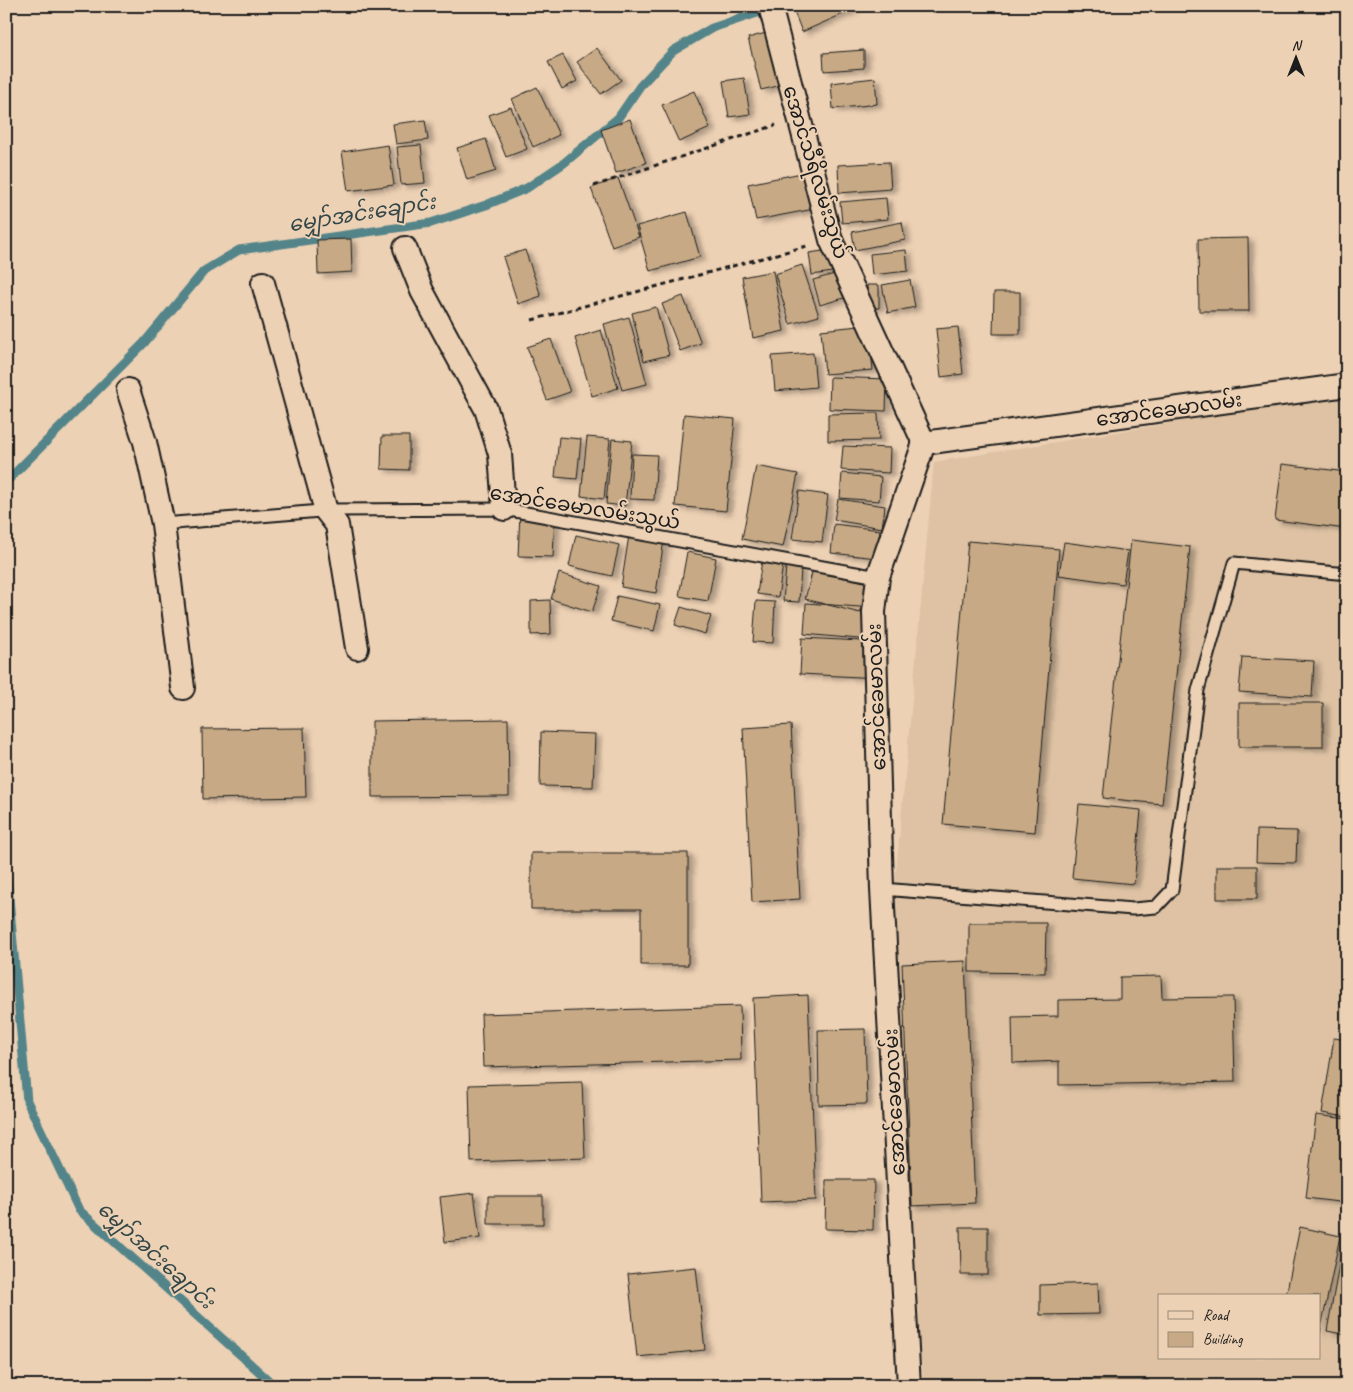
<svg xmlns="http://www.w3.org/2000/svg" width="1353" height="1392" font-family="Caveat,'Noto Sans Myanmar',sans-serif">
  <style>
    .built { fill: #dec2a3; fill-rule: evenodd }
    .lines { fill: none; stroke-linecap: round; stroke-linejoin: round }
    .stream { stroke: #538489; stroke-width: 9 }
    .building { fill: #c7aa85; stroke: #1c1c1c; filter: url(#shadow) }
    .service-casing { stroke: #1c1c1c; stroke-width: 15 }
    .minor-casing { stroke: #1c1c1c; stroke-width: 26 }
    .path { stroke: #1c1c1c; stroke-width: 3; stroke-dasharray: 5 4; stroke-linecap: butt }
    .service { stroke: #edd1b4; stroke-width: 11 }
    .minor { stroke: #edd1b4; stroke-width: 22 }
    .labels { text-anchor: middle; stroke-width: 4; stroke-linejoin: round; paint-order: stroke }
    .street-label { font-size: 20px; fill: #1c1c1c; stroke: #edd1b4 }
    .water-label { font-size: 21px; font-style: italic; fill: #334749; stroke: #edd1b4 }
  </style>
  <defs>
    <filter id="shadow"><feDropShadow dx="5.5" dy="3" stdDeviation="2.5" flood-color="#0004"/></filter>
  </defs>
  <rect width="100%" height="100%" fill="#edd1b4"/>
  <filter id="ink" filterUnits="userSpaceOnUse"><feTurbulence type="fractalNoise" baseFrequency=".02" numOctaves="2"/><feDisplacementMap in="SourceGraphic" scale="10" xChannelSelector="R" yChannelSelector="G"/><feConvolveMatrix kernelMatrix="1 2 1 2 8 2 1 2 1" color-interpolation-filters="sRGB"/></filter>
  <g filter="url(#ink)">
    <path class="built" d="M1347,397v989h-423l-24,-232 -10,-216 44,-476 377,-62zM1159,1296h160v62h-160z"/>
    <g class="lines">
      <path class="stream" d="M6,482l138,-139 60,-72 35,-21 192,-27 55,-18 41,-17 37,-25 54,-45 22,-32 33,-35 39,-23 57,-19
        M6,864l21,237 52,109 196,176"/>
    </g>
    <path class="building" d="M792,6h59l1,4 -50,22z
      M773,31l13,53 -25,6 -13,-52z
      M597,48l24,32 -20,14 -24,-32z
      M864,50v18l-40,3 -1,-18z
      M563,55l14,26 -15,8 -14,-27z
      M744,78l6,36 -21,3 -6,-36z
      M875,78l2,26 -44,5 -2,-26z
      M537,87l22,48 -26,12 -21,-48z
      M694,91l16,37 -31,14 -17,-37z
      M511,107l16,42 -21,8 -17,-42z
      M630,119l16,44 -30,10 -15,-43z
      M425,120l3,20 -32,4 -3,-20z
      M486,139l10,32 -29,9 -10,-32z
      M388,145l6,40 -46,6 -6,-39z
      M421,145l4,38 -24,2 -4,-38z
      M889,162l2,27 -52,4 -1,-28z
      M806,172l8,37 -58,11 -8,-36z
      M618,178l21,59 -27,10 -21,-59z
      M886,198l2,21 -46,4 -2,-21z
      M687,212l13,45 -50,14 -13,-45z
      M902,222l3,18 -50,10 -3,-18z
      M1248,238l1,73h-50l-1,-72z
      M351,239l1,33 -34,2 -1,-34z
      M836,249l3,22 -27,4 -3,-22z
      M525,250l16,46 -23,8 -15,-47z
      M906,250l2,21 -36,4 -2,-21z
      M802,265l17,51 -29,8 -15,-50z
      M773,271l11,60 -31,7 -11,-61z
      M846,271l8,24 -34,10 -7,-25z
      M910,280l5,27 -27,6 -6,-28z
      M867,285h12v23h-12z
      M994,292h26v42h-27z
      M683,296l18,47 -21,8 -18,-47z
      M656,307l13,48 -25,6 -12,-48z
      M629,317l18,67 -25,6 -18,-66z
      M868,325l5,45 -48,4 -4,-44z
      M958,327l5,47 -22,3 -5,-48z
      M601,330l17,58 -26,8 -17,-58z
      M551,339l19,53 -23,8 -20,-53z
      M813,353l3,34 -41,4 -3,-35z
      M830,377l57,2 -1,32 -57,-2z
      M878,413l1,27 -51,1v-27z
      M684,414l51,5 -9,92 -51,-5z
      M382,436h27v34l-28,-1z
      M559,437l22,2 -4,40 -22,-2z
      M587,437l23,2 -6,60 -23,-3z
      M612,439l20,2 -7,65 -19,-2z
      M843,446l47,2 -1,25 -48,-3z
      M632,454l25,1 -3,45 -24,-1z
      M1282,464l65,8v57l-72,-9z
      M756,466l42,8 -15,73 -41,-8z
      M842,473l39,4 -2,24 -39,-3z
      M799,491l29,4 -6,47 -30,-3z
      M838,499l47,7 -3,22 -48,-8z
      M520,513l35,1 -2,43 -35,-1z
      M834,524l46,6 -3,28 -46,-5z
      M576,535l43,10 -7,31 -43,-10z
      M629,535l35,5 -8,53 -35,-6z
      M1131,540l59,7 -28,257 -59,-6z
      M968,541l91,8 -24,283 -92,-8z
      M1064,542l64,9 -5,33 -64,-9z
      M687,552l29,6 -8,43 -29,-5z
      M762,560l21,4 -5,33 -21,-3z
      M786,567l15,1 -2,34 -16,-1z
      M813,569l55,14 -8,30 -55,-14z
      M559,573l42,13 -9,26 -41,-13z
      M617,596l43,9 -6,26 -43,-10z
      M550,600l1,34 -20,1v-34z
      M756,601l19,1 -2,41 -20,-1z
      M806,603l67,5 -3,32 -66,-6z
      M681,607l30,9 -6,18 -30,-9z
      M802,638l79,4 -2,36 -79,-4z
      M1242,657l72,4 -2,36 -73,-5z
      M1239,703h84v44h-84z
      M508,719l1,77 -137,1v-76z
      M791,725l9,174 -48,3 -9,-174z
      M304,728l2,69 -103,2 -1,-70z
      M541,732l54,2 -2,53 -53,-1z
      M1079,804l62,6 -7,74 -62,-6z
      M1257,830l40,1 -1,32 -40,-1z
      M531,853h157v112h-47v-56h-110z
      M1217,866h40v33h-40z
      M969,923h77l-1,50 -76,-1z
      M965,961l10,242 -63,3 -10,-242z
      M1161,976l1,22 71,-1 2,85 -176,3v-24l-46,2 -1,-46 46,-1v-16l62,-1v-22z
      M808,995l8,205 -55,2 -8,-204z
      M740,1006l1,54 -258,7 -2,-53z
      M865,1029l2,75 -48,1 -1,-75z
      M1334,1038l13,2v77l-25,-4z
      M582,1082l3,76 -114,4 -2,-77z
      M1316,1115l31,4v84l-41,-5z
      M826,1180h48l-1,50 -48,-1z
      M474,1193l6,45 -35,4 -5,-45z
      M488,1196h55v28h-55z
      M1347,1221v114l-20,-4z
      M960,1227h28v48h-27z
      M1300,1227l40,9 -20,97 -1,-37h-33z
      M696,1267l9,83 -68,7 -9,-83z
      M1098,1283l1,31 -59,1v-30z
      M1021,1380h127v6h-127z"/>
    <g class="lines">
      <g class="service-casing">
        <path id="service" d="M163,524l170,-14 171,-1 374,68
          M882,889l251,20 23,-2 16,-17 26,-200 36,-127 113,11"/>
      </g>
      <g class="minor-casing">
        <path id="minor" d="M770,6l61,234 93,203
          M405,248l17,43 64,118 14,45 4,55
          M263,283l63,228 11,14 20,123
          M128,390l17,52 18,82 20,164
          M909,1386l-27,-497 -8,-277 4,-35 46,-134 423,-58"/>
      </g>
      <path class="path" d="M594,186l182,-61
        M532,320l275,-74"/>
      <use href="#service" class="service"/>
      <use href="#minor" class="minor"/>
    </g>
  </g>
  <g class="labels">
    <g class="street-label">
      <text transform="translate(816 172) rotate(73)" y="7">အောင်သီရိလမ်းသွယ်</text>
      <text transform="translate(1169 409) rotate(-8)" y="7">အောင်ခေမာလမ်း</text>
      <text transform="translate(585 507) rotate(9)" y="7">အောင်ခေမာလမ်းသွယ်</text>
      <text transform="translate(876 697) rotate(-92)" y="7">အောင်ခေမာလမ်း</text>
      <text transform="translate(894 1102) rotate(-93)" y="7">အောင်ခေမာလမ်း</text>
    </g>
    <g class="water-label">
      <text transform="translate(362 213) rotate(-9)" y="7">မျှော်အင်းချောင်း</text>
      <text transform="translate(156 1255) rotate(42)" y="7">မျှော်အင်းချောင်း</text>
    </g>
  </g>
  <rect width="1353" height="1392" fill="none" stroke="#edd1b4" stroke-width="25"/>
  <rect x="12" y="12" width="1328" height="1367" fill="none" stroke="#1c1c1c" stroke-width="2" filter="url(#ink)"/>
  <rect x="1158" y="1294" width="162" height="65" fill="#edd1b4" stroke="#998977"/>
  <rect x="1168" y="1311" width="25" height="8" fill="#edd1b4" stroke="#998977"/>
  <text x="1203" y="1320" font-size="15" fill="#1c1c1c">Road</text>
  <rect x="1168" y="1332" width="25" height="15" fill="#c7aa85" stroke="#998977"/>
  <text x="1203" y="1344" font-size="15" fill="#1c1c1c">Building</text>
  <g transform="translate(1296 58)" stroke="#edd1b4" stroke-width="4" paint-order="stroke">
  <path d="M0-4L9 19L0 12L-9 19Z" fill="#1c1c1c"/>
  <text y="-8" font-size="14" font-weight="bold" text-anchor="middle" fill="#1c1c1c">N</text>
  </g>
</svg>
